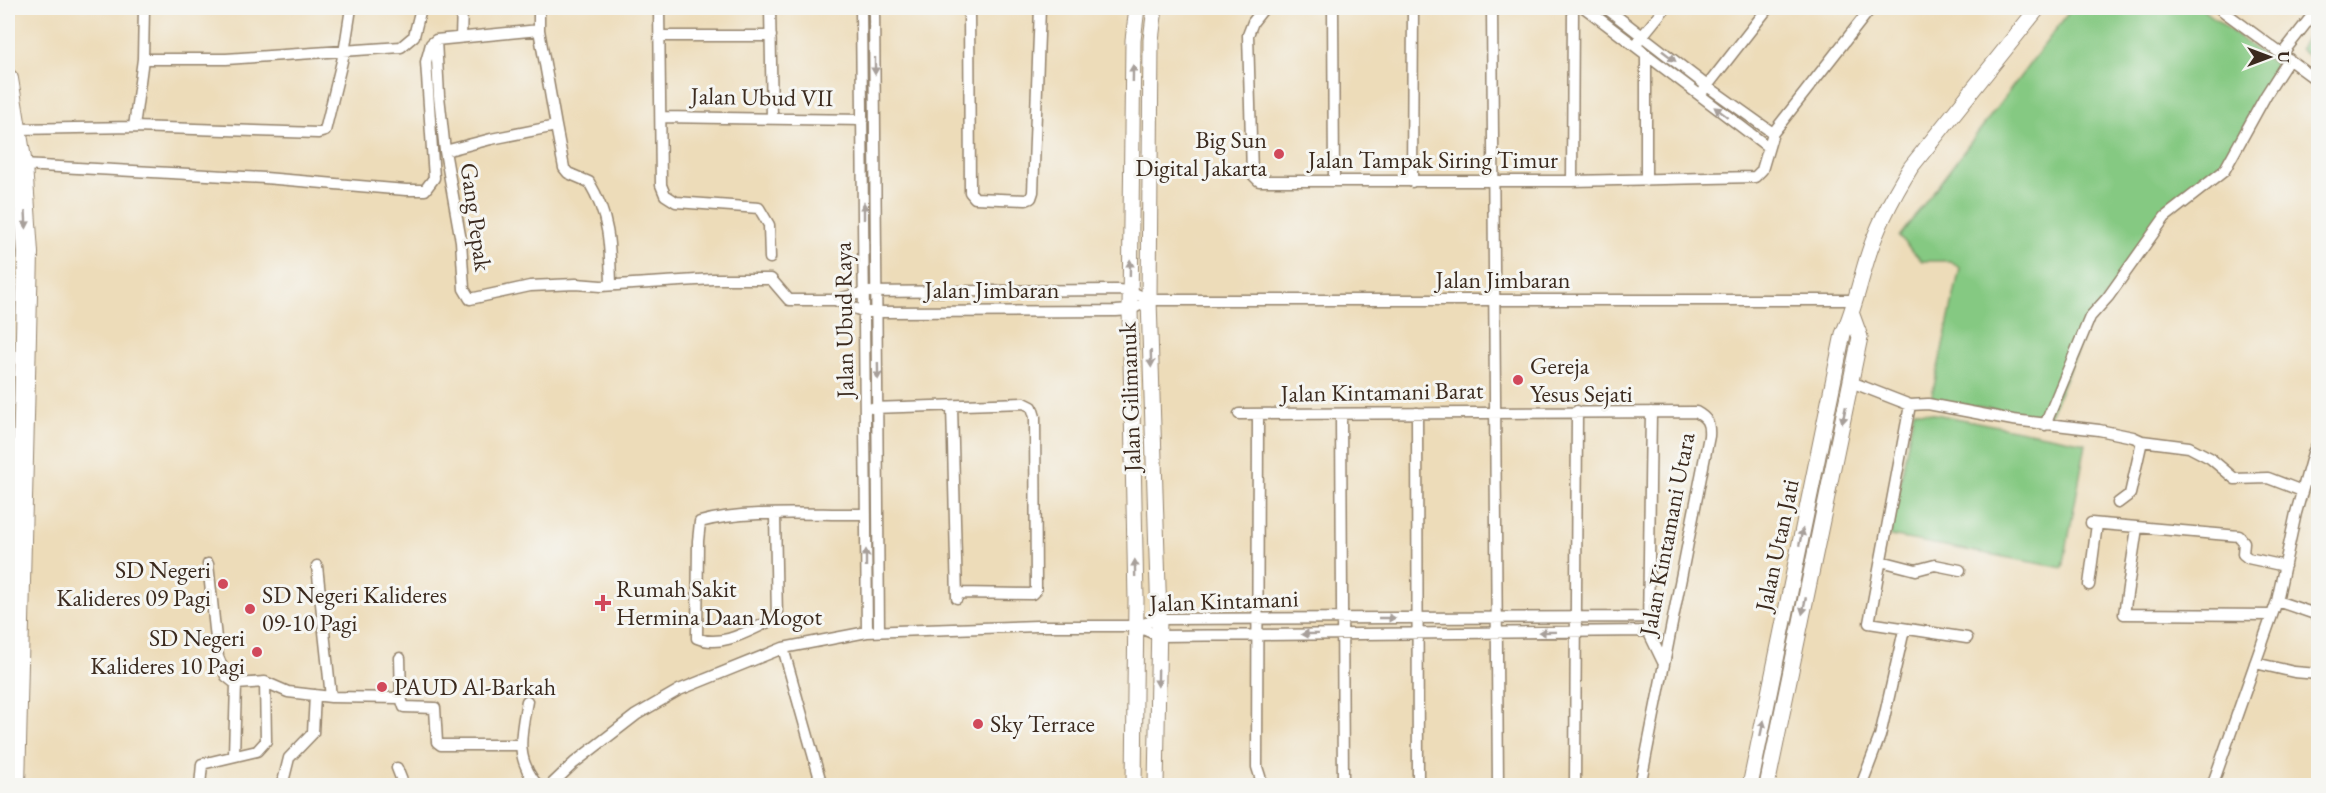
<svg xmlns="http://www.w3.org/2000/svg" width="2326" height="793" font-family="'EB Garamond',serif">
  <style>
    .green { fill: #85c982; stroke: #607a50; stroke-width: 1.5 }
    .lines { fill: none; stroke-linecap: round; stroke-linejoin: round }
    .street-casing { stroke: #94836c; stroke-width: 13 }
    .secondary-casing { stroke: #94836c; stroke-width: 17 }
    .highway-casing { stroke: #94836c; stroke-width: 22 }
    .street { stroke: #fff; stroke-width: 10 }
    .secondary { stroke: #fff; stroke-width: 15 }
    .highway { stroke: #fff; stroke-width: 20 }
    .oneway { fill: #a79f9a }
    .poi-dot { fill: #d1495b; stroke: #f6f6f2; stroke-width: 2 }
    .labels { text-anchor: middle; stroke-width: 6; stroke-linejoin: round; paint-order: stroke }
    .street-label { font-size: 24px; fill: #3b2a1e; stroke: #f6f6f2 }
    .poi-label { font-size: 24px; fill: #3b2a1e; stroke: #f6f6f2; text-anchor: start }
  </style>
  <rect width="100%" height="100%" fill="#f6f6f2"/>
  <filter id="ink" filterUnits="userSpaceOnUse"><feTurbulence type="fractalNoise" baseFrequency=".0167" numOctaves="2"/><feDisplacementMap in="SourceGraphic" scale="12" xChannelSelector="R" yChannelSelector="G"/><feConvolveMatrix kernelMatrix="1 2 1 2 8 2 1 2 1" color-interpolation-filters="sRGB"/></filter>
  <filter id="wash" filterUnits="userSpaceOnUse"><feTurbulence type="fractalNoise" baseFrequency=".008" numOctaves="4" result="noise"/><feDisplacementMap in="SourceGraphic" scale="24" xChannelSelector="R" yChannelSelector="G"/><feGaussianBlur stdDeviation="1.35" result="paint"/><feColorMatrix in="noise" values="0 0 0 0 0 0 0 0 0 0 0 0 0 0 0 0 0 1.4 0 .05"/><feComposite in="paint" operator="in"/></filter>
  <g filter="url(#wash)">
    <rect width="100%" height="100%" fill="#eddcb9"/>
    <path class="green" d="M2072,8h129l75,57 -47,92 -67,54 -74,114 -39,92 -118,-17 29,-132 -9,-7h-29l-23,-24z
      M2318,20v43l-18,-15z
      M1914,410l172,33 -23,125 -173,-32z"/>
  </g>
  <g filter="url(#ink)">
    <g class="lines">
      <g class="street-casing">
        <path id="street" d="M659,8l2,177 4,10 11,7 83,6 10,17 1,33
          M770,8l2,110
          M861,8l6,624
          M874,8l5,623
          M969,8l1,184 5,6 51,2 5,-2 2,-6 7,-184
          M1264,8l-11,14 -5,13 4,139 7,7h313l183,-4 7,-7 11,-37 98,-125
          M1333,8l1,173
          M1492,8l6,778
          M1585,8l183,139
          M1606,8l101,78 66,47
          M2219,8l99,73
          M660,36h111
          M461,37l1,-29
          M436,40l3,56 6,55 16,90 3,48 6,10 60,-13 46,-2 25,2 112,-7h58l18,21h46l29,-8 253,-2 13,1 19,9
          M436,40l103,-10v-22
          M1639,40l26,-32
          M2282,54l36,-46
          M143,59l1,-51
          M1704,90l64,-82
          M662,117l201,3
          M556,126l8,42 4,5 21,9c21,35 21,64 22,103
          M134,127l184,6 7,-2 19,-78 7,-45
          M17,129l117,-2 9,-68h83l175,-12 13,-11 7,-28
          M445,151l46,-12 65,-13 -17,-96
          M22,165l243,13 141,12h19l9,-12 -8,-116 5,-18 5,-4
          M1646,180v-124
          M1572,181l1,-173
          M1412,182l1,-174
          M835,300l29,12h13l239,-1 14,-1 19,-10h707
          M1851,382l59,23 18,-1 85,16 86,10 34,7 9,4 47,6 21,11 25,21 33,-1 34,13
          M1910,405l-41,218 98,15
          M952,406l5,192
          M872,408l152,-5 8,4 3,10 1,173 -4,4 -75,-1
          M1651,412l-3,219 15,31
          M1417,413l1,373
          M1239,414l457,-2c11,6 14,11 13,24l-69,350
          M1258,414l-1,353 6,19
          M1341,415l2,371
          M2045,425l45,-108 18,-20 57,-80 59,-46 42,-76 23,-36
          M2118,503l12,-9 12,-53
          M775,515l2,103c-24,10 -54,31 -80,20l1,-97 2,-19c47,-13 116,-7 166,-8
          M2091,523l148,13 5,6 -1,12 5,4 37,8
          M2137,528l-13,86 148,1
          M1881,561l35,9 19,-5 25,5
          M208,564l10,93 8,19 10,8
          M317,566l14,131
          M2089,585l8,-61
          M2277,601l41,14
          M1136,626l23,10 489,-5
          M783,648l39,138
          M400,658l1,40
          M2255,663l39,9 24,2
          M527,701c-6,33 -13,57 11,85
          M234,755l2,-71 29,-2 23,10 43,5 70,1 3,9 31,1 2,34 4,3h79
          M397,768l7,18
          M284,778l5,-20 24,-25 2,-38
          M200,786l2,-22 55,-13 9,-10 -1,-59
          M550,786l24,-23 62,-48 43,-25 104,-42 84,-16 170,-6h99l23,-7 489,-2
          M1575,786l2,-375
          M1861,786l19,-50 24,-106
          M2212,786l65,-185 19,-88 17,-60 5,-10"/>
      </g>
      <g class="secondary-casing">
        <path id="secondary" d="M1155,8l-4,32 -2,260 10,319 -3,167
          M1134,786l2,-186 -6,-290 3,-270 4,-32
          M1750,786l93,-452c11,-24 16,-49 24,-75 10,-33 26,-63 44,-92l127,-159
          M1767,786l93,-449 -8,-22"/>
      </g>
      <g class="highway-casing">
        <path id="highway" d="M8,79l14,86 6,88 -13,533"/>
      </g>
      <use href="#street" class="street"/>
      <use href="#secondary" class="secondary"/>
      <use href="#highway" class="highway"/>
    </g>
    <defs><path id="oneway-solid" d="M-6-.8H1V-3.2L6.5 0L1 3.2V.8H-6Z" transform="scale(1.5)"/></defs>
    <g class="oneway">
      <use href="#oneway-solid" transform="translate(1669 56) rotate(38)"/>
      <use href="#oneway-solid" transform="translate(875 66) rotate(90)"/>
      <use href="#oneway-solid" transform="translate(1133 73) rotate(-89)"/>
      <use href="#oneway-solid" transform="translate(1721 112) rotate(-143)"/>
      <use href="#oneway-solid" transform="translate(864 211) rotate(-90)"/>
      <use href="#oneway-solid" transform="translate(26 220) rotate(87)"/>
      <use href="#oneway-solid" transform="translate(1130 268) rotate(-89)"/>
      <use href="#oneway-solid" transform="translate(1151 359) rotate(88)"/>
      <use href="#oneway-solid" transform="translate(878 371) rotate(89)"/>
      <use href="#oneway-solid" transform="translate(1844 415) rotate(102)"/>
      <use href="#oneway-solid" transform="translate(1801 537) rotate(-78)"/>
      <use href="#oneway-solid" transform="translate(866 558) rotate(-90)"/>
      <use href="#oneway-solid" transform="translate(1135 568) rotate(-91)"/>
      <use href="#oneway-solid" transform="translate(1804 606) rotate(102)"/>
      <use href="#oneway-solid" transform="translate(1387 618)"/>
      <use href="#oneway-solid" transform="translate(1547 632) rotate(179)"/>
      <use href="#oneway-solid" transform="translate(1310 634) rotate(179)"/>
      <use href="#oneway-solid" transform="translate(1158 678) rotate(91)"/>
      <use href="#oneway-solid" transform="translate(1762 728) rotate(-78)"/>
    </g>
  </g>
  <g class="poi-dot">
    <circle cx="1279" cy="154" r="6"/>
    <circle cx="1518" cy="380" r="6"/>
    <circle cx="223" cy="584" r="6"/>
    <path d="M600 594h6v6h6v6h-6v6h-6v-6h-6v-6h6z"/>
    <circle cx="250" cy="609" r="6"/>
    <circle cx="257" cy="652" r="6"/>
    <circle cx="382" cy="687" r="6"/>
    <circle cx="978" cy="724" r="6"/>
  </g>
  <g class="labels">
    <g class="street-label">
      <text transform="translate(762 97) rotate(1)" y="8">Jalan Ubud VII</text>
      <text x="1433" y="168">Jalan Tampak Siring Timur</text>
      <text transform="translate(476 217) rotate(82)" y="8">Gang Pepak</text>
      <text x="1503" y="288">Jalan Jimbaran</text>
      <text x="992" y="298">Jalan Jimbaran</text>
      <text transform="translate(844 320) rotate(-91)" y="8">Jalan Ubud Raya</text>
      <text transform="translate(1382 392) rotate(-1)" y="8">Jalan Kintamani Barat</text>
      <text transform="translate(1130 397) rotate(-92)" y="8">Jalan Gilimanuk</text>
      <text transform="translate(1667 534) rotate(-79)" y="8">Jalan Kintamani Utara</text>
      <text transform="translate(1777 545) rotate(-78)" y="8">Jalan Utan Jati</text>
      <text transform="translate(1224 601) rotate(-2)" y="8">Jalan Kintamani</text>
    </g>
    <g class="poi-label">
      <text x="1267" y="148" text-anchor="end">Big Sun<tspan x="1267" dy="28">Digital Jakarta</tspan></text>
      <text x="1530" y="374">Gereja<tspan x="1530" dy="28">Yesus Sejati</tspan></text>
      <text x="211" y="578" text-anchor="end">SD Negeri<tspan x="211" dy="28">Kalideres 09 Pagi</tspan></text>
      <text x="616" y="597">Rumah Sakit<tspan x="616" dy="28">Hermina Daan Mogot</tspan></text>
      <text x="262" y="603">SD Negeri Kalideres<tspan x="262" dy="28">09-10 Pagi</tspan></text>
      <text x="245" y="646" text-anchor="end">SD Negeri<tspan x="245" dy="28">Kalideres 10 Pagi</tspan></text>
      <text x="394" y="695">PAUD Al-Barkah</text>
      <text x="990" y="732">Sky Terrace</text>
    </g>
  </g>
  <rect width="2326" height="793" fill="none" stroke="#f6f6f2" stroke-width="30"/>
  <g transform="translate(2269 57) rotate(90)" stroke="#f6f6f2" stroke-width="4.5" paint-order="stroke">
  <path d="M0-4.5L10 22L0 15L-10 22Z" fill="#3b2a1e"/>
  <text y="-9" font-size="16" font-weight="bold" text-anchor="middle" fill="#3b2a1e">U</text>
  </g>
</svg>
